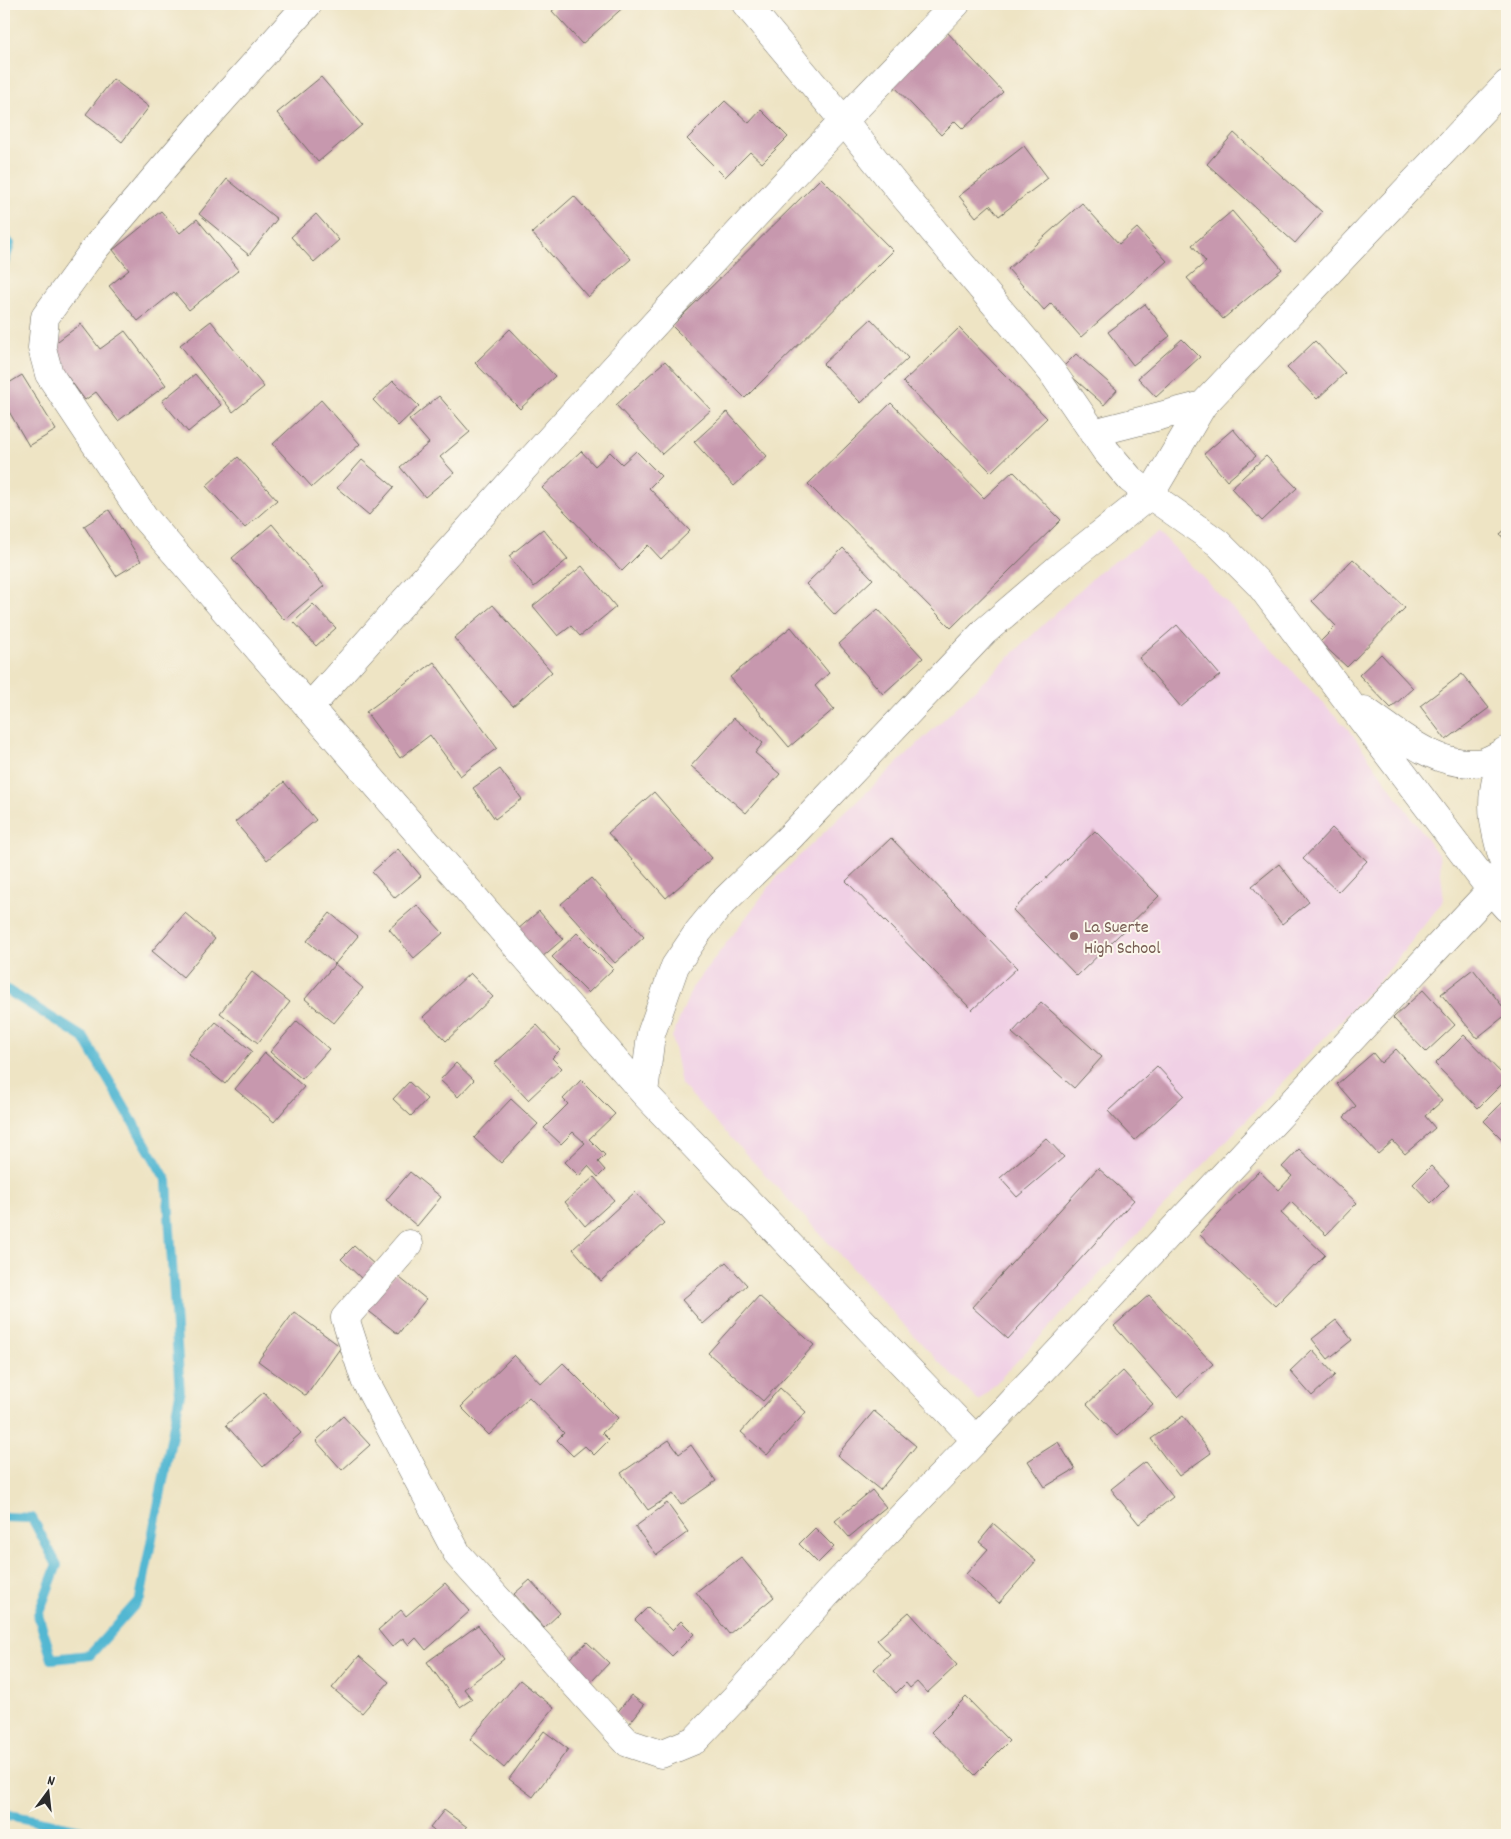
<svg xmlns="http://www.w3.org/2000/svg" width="1511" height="1839" font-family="Dekko,sans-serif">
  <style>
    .built { fill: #f0d0e5 }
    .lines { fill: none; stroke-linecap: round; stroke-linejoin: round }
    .stream { stroke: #53b7d2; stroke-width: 10 }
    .building { fill: #c798ae }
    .minor-casing { stroke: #6f6c61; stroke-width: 29 }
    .minor { stroke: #fff; stroke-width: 28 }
    .education-dot { fill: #8d6e63; stroke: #fbf7ec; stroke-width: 2 }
    .labels { text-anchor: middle; stroke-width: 4; stroke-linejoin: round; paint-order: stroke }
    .education-label { font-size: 18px; fill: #785e54; stroke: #fbf7ec; text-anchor: start }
  </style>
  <rect width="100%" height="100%" fill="#fbf7ec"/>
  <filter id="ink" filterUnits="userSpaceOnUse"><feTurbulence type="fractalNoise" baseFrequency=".02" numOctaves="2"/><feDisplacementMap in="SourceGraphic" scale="10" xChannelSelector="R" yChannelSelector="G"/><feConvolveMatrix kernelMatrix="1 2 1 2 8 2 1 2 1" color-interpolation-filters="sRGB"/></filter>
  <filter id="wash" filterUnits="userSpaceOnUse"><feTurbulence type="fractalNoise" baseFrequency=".0096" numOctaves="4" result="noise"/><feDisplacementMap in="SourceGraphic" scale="20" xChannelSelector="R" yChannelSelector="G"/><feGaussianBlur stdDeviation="1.12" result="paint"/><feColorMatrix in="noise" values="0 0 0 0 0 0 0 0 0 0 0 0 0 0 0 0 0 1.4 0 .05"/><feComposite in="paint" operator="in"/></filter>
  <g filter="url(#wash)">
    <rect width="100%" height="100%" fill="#eee4c4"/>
    <path class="built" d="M1159,532l191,199 89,125 5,44 -57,72 -408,429 -44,-43 -254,-274 -9,-47 20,-49 84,-110 324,-307z"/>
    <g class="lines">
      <path class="stream" d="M4,238l6,6 -6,19
        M4,988l80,50 83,143 13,213 -40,205 -50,56 -38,4 -14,-44 19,-50 -25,-47 -28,-1
        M4,1814l77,16 13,5"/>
    </g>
    <g id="blocks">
      <path class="building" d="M560,4h67l-45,40 -30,-33z
        M947,32l56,60 -40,37 -8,-8 -14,14 -50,-52z
        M321,77l41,48 -44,37 -41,-49z
        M113,79l36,28 -27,35 -36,-28z
        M725,101l24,22 12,-13 27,27 -26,26 -12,-11 -25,25 -38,-38z
        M1234,133l88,79 -27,31 -88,-79z
        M1024,146l24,32 -49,38 -9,-11 -14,12 -17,-21z
        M821,178l72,73 -148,147 -73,-72z
        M227,179l50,40 -28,36 -50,-41z
        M574,196l57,63 -43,38 -56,-64z
        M1082,203l37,41 18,-16 30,33 -86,76 -30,-34 -7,7 -36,-41z
        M161,211l19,22 17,-14 42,51 -50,40 -15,-18 -36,29 -29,-35 20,-16 -16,-20z
        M1232,211l50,58 -59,50 -36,-41 19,-16 -14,-17z
        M316,214l23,26 -25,22 -23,-25z
        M1145,304l25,32 -37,29 -25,-33z
        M871,319l37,39 -47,45 -38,-39z
        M211,321l53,66 -31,25 -53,-67z
        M81,324l19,25 25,-18 41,54 -48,36 -22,-29 -11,8 -38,-51z
        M959,328l88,90 -56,54 -88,-90z
        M510,329l45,47 -35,33 -45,-46z
        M1182,339l18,18 -44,40 -18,-19z
        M1315,341l30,32 -28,26 -30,-31z
        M1076,354l41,36 -13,15 -42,-37z
        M665,361l46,49 -49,44 -46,-49z
        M195,374l26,31 -33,27 -26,-31z
        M22,375l34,55 -27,16 -25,-43v-17z
        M393,381l26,25 -21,20 -25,-26z
        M439,396l31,36 -30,25 14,16 -29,24 -25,-30 29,-24 -20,-23z
        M321,400l39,44 -48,43 -39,-43z
        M891,403l93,95 29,-27 48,49 -110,108 -143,-144z
        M727,412l40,44 -33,30 -40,-44z
        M1233,429l23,27 -29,25 -23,-27z
        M581,451l14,15 15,-14 12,12 14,-13 25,25 -12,12 41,43 -29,28 -13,-14 -26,26 -80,-83z
        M1266,456l31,32 -35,33 -31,-33z
        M238,457l39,43 -32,28 -39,-42z
        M362,460l32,27 -25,28 -32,-27z
        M109,510l32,51 -25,15 -32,-50z
        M272,524l52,62 -40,34 -52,-62z
        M1507,528v15l-7,-9z
        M543,529l25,30 -34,28 -25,-31z
        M843,548l30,31 -38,36 -29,-31z
        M1353,559l52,49 -58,59 -27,-25 16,-16 -24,-25z
        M582,566l34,41 -36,29 -9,-10 -13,10 -25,-30z
        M313,604l23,24 -20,18 -22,-24z
        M493,605l59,67 -39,34 -59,-68z
        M878,609l45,49 -40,36 -44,-50z
        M1177,625l43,50 -39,32 -42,-49z
        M791,627l38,46 -14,13 19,23 -45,38 -59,-70z
        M1381,654l32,34 -22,20 -32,-33z
        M434,662l63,86 -37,28 -30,-41 -30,23 -34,-46z
        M1462,674l27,34 -43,32 -26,-34z
        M734,718l29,25 -8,10 25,21 -34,39 -55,-47z
        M500,769l22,30 -27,20 -22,-31z
        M284,782l32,38 -49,40 -32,-38z
        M654,792l58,66 -46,40 -58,-65z
        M1332,828l35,33 -29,31 -35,-33z
        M1095,831l64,65 -82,80 -64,-66z
        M891,838l126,130 -45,42 -126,-129z
        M398,849l23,27 -26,22 -23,-26z
        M1279,864l30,38 -27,22 -30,-38z
        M591,878l53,59 -29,26 -54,-59z
        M417,905l26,28 -29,25 -25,-29z
        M539,911l24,28 -22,19 -24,-28z
        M185,913l30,26 -32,38 -31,-26z
        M330,913l28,23 -23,28 -28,-23z
        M577,933l36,36 -25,24 -36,-36z
        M335,964l28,24 -29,35 -29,-24z
        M1473,969l34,43v2l-30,24 -36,-44z
        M252,972l38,30 -32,41 -38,-30z
        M470,973l23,24 -47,44 -23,-24z
        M1423,990l32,35 -29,27 -33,-34z
        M1041,1002l61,55 -28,31 -62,-55z
        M297,1021l32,28 -27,30 -32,-27z
        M216,1022l36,29 -27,33 -37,-30z
        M537,1025l23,25 -8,8 10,10 -34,32 -34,-36z
        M1464,1035l43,44 -29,29 -43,-44z
        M1396,1049l46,52 -17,15 10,12 -30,26 -12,-13 -15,13 -34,-37 12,-11 -19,-22 36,-31 8,10z
        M265,1053l39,34 -30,35 -39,-33z
        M456,1063l18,17 -16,17 -18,-17z
        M1157,1066l27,29 -49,45 -27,-29z
        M581,1080l34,34 -26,25 16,16 -7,7 7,8 -7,7 -10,-11 -9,10 -14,-14 20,-19 -12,-11 -12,12 -17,-16 24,-24 -5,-5z
        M409,1082l18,17 -16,17 -18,-17z
        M1507,1098v46l-23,-23z
        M511,1099l27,25 -37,39 -27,-25z
        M1046,1138l18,19 -47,40 -17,-19z
        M1299,1149l58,54 -31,32 -35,-33 -10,11 44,42 -50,51 -76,-72 60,-63 20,19 13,-14 -10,-9z
        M1431,1166l18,19 -18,18 -18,-19z
        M1098,1168l36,32 -126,139 -36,-32z
        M410,1172l31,25 -24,29 -31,-26z
        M594,1177l20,23 -29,26 -20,-24z
        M635,1192l29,31 -63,58 -28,-32z
        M354,1246l22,20 -13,14 -22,-21z
        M726,1262l21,23 -44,39 -21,-24z
        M395,1274l31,25 -28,35 -32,-25z
        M1149,1295l64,69 -36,33 -63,-71z
        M759,1296l55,49 -51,56 -55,-48z
        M294,1312l47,35 -35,49 -48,-35z
        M1336,1320l16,20 -24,19 -16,-20z
        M1312,1350l23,25 -23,21 -22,-25z
        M514,1355l27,29 22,-21 55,55 -16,15 7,7 -15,15 -9,-9 -12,10 -16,-16 7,-7 -35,-36 -40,38 -28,-28z
        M1123,1371l30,33 -36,32 -30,-32z
        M780,1388l26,24 -39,43 -26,-23z
        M264,1392l37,41 -38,34 -37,-42z
        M874,1411l42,35 -36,44 -43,-35z
        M343,1416l27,29 -28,25 -26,-29z
        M1183,1416l28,37 -32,23 -28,-37z
        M669,1440l10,14 12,-9 25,36 -35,24 -8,-11 -25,16 -27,-37z
        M1058,1442l17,27 -30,18 -17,-26z
        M1145,1462l28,35 -34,27 -28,-35z
        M872,1490l14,17 -37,30 -14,-16z
        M667,1503l21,29 -31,23 -22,-28z
        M994,1524l42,37 -37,42 -33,-29 22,-25 -9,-7z
        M815,1528l19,19 -16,16 -19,-19z
        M741,1557l33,40 -45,37 -33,-42z
        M530,1580l30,33 -16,15 -30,-34z
        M445,1583l25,28 -44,39 -10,-12 -7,7 -6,-7 -11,9 -14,-17 23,-20 5,6z
        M648,1607l24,23 9,-9 13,13 -22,22 -37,-36z
        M909,1612l48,53 -30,28 -10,-11 -7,6 -4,-5 -10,10 -22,-24 16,-15 -13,-14z
        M478,1625l26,34 -40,30 8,10 -12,8 -33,-45z
        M587,1642l22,21 -18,19 -23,-22z
        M359,1656l30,26 -27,31 -30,-25z
        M520,1680l34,28 -50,60 -34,-29z
        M631,1695l13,10 -15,19 -13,-10z
        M966,1697l43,44 -34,34 -44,-43z
        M544,1731l24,18 -35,48 -24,-18z
        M444,1810l23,17 -6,8h-20l-11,-7z"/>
    </g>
  </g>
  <g filter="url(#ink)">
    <use href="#blocks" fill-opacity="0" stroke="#6f6c61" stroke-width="1"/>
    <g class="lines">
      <g class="minor-casing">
        <path id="minor" d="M308,4l-108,121 -104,122 -51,70 -3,31 7,26 95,143 500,576
          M746,4l97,116 61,76 148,176 54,79 24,28 20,16 68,48 42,42 231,305 16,18
          M1203,405l-53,90 -82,65 -83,71 -193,204 -71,69 -23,28 -23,34 -24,68 -7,59 332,347 515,-550
          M1093,433l110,-28 304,-321
          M309,708c212,-238 425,-476 647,-704
          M1364,710c35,24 74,60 119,52 8,-2 17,-8 24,-12
          M1507,755c-3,7 -8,14 -10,21 -10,36 1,64 10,98
          M409,1244l-64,74 20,62 93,175 170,188 33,11 34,-14 39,-41 93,-105 149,-154"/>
      </g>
      <use href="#minor" class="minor"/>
    </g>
  </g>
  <circle class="education-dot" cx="1074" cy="936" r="5"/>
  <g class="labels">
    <g class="education-label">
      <text x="1084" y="932">La Suerte<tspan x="1084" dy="21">High School</tspan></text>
    </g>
  </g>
  <rect width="1511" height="1839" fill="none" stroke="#fbf7ec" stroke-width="20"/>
  <g transform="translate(48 1792) rotate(15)" stroke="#fbf7ec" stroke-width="4" paint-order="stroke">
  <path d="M0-4L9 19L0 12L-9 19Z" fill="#2b2b2b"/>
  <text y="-8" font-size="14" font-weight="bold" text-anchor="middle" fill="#2b2b2b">N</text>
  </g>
</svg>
